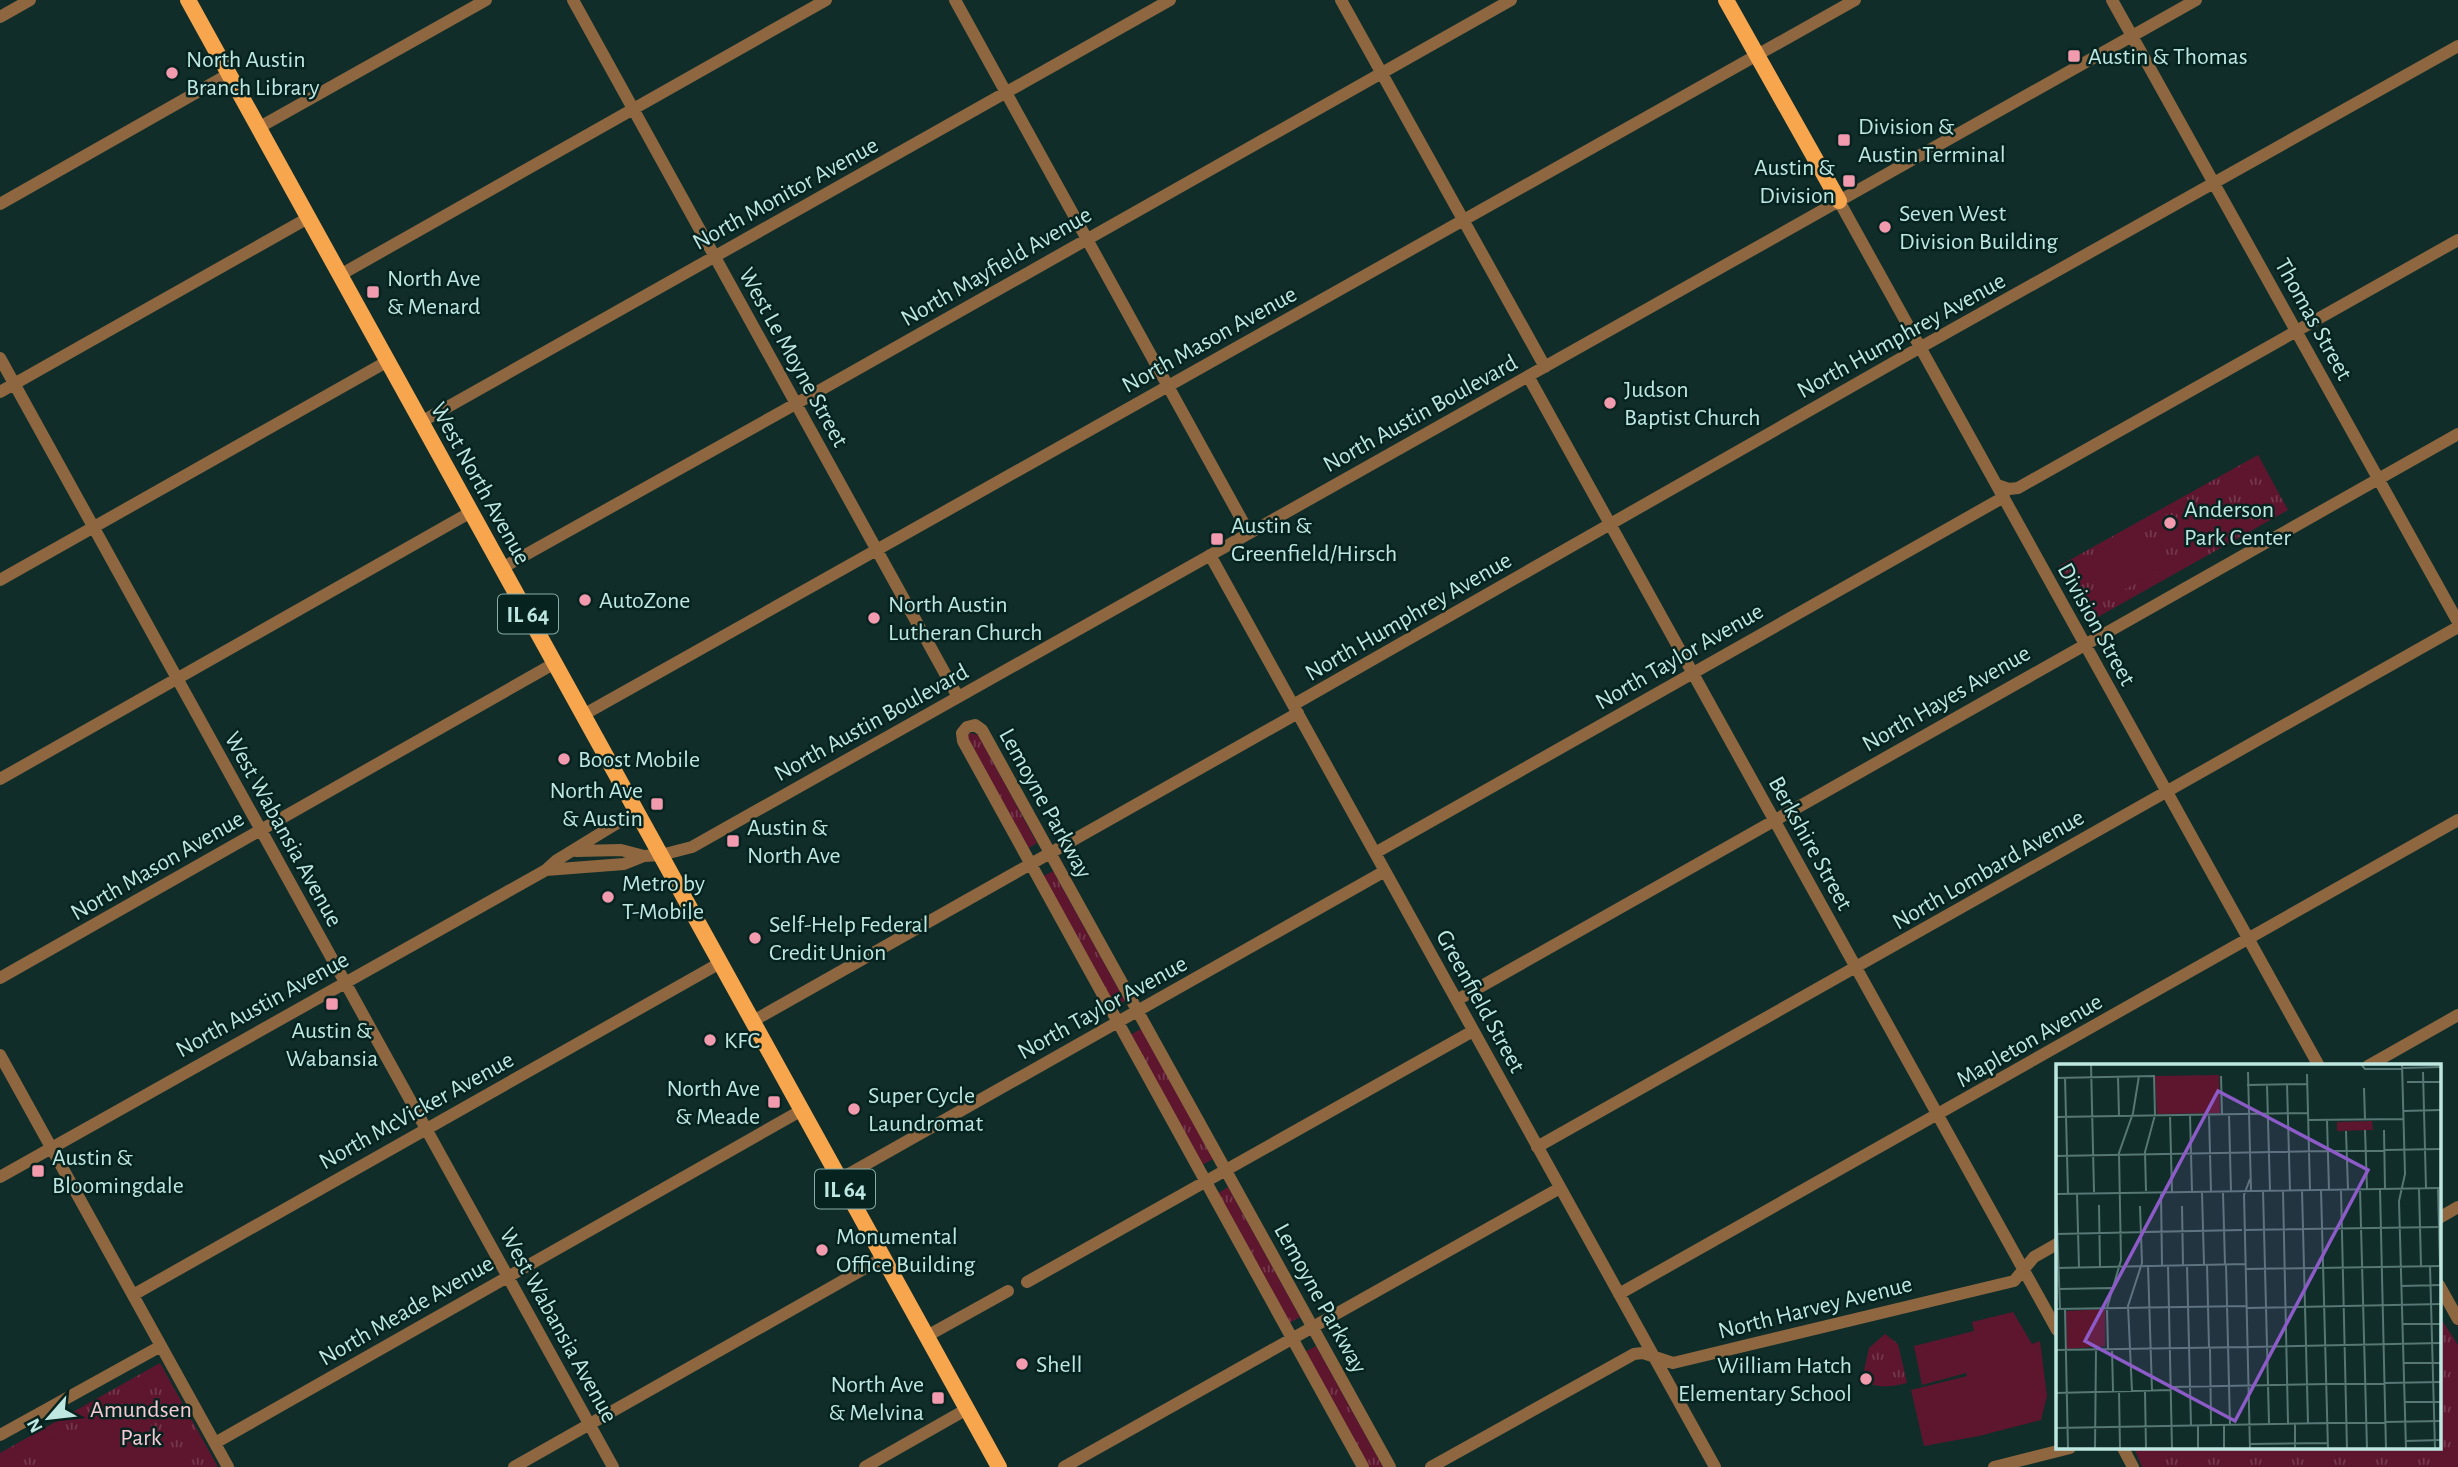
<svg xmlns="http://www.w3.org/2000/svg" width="2458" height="1467" font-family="'Alegreya Sans',sans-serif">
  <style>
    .grass { fill: url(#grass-tufts) }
    .garden { fill: #5e162e }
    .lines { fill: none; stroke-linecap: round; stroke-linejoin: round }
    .minor { stroke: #8e6740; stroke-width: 12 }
    .major { stroke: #f7a64e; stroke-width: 16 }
    .poi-dot { fill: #f29aae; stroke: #062320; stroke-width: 2.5 }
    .labels { text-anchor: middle; stroke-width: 5; stroke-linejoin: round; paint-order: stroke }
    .shield { fill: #062320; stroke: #87aca7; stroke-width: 2 }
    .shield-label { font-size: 23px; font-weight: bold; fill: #bee7e1 }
    .poi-label { font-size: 24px; fill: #bee7e1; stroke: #062320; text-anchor: start }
    .street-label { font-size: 24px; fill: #bee7e1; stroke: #062320 }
    .park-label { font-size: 24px; fill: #f7c9d2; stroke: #062320 }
    .inset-road { fill: none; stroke: #567773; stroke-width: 2 }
    .view { fill: #8c5bc8; fill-opacity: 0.15; stroke: #8c5bc8; stroke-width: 3.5 }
    .inset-edge { fill: none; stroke: #bee7e1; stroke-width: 3.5 }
  </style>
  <defs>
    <pattern id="grass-tufts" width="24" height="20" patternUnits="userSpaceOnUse" patternTransform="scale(1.75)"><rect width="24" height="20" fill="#5e162e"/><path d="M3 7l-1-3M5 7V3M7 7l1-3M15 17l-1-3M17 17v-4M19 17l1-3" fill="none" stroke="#73384c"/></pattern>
  </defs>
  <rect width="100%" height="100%" fill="#102d29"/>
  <path class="grass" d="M2258,455l30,55 -199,112 -30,-56z
    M970,733l8,2 59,108 -10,6 -60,-112z
    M1053,871l72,130 -11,6 -72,-130z
    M1141,1029l72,130 -11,6 -72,-130z
    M1228,1187l72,130 -11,6 -72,-129z
    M2439,1316l19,29v122h-316l-8,-19h305z
    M1885,1334l13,10 9,39c-16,4 -30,6 -45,-3l7,-32z
    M1316,1346l67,121h-14l-64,-115z
    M160,1363l58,104h-218v-14z"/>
  <path class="garden" d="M2141,535l19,34 -54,31 -19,-35z
    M2013,1312l19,32 8,-3 7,55 -6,24 -62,16 -55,10 -13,-56 56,-14 -1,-3 -44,12 -8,-39 60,-15 -2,-9z
    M139,1407l6,3 23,57h-114l-13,-25z"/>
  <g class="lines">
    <path class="minor" d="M573,0l385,697
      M955,0l294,533
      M1341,0l204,367
      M2112,0l346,622
      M0,17l30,-17
      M258,128l228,-128
      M1839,201l480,865
      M0,204l229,-130
      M340,275l486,-275
      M0,358l613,1109
      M1528,376l529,954
      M0,392l308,-174
      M421,422l749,-422
      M1997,485l12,4 9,-1 440,-248
      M1210,555l505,912
      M502,568l306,-171 703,-397
      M0,580l388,-219
      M1293,705l612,-349 553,-310
      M583,715l1272,-715
      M0,779l471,-267
      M576,851l45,-1 23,6
      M1375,853l629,-356
      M546,870l78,-6 20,-8 17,-1 31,-8 1504,-847
      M0,978l555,-315
      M1457,1000l1001,-566
      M753,1021l545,-308
      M0,1055l228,412
      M2368,1066l90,-51
      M1537,1147l921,-520
      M0,1177l546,-307 11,-10 80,-49
      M840,1179l545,-308
      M2439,1218l19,-11
      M1027,1282l446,-251
      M2439,1285l19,34
      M1619,1294l839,-474
      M133,1295l587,-332
      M927,1336l81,-45
      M0,1435l161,-89
      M215,1443l587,-333
      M2123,1448l10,19
      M514,1467l369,-209
      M865,1467l102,-58
      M1064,1467l496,-279
      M1363,1467l-400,-726 -1,-8 5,-6 8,-2 7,5 408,737
      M1431,1467l203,-113 9,-1 30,10 341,-82 20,-24 23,-13
      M1994,1467l76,-19"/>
    <path class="major" d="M188,0l811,1467
      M1726,0l113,201"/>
  </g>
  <g class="poi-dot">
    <rect x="2067" y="49" width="14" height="14" rx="3.5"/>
    <circle cx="172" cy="73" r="7"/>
    <rect x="1837" y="133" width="14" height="14" rx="3.5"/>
    <rect x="1842" y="174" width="14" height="14" rx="3.5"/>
    <circle cx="1885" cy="227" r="7"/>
    <rect x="366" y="285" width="14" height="14" rx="3.5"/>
    <circle cx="1610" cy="403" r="7"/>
    <circle cx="2170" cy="523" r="7"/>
    <rect x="1210" y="532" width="14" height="14" rx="3.5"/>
    <circle cx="585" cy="600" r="7"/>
    <circle cx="874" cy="618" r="7"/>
    <circle cx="564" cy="759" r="7"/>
    <rect x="650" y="797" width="14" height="14" rx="3.5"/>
    <rect x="726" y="834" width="14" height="14" rx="3.5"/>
    <circle cx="608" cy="897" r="7"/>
    <circle cx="755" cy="938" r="7"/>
    <rect x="325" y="997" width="14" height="14" rx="3.5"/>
    <circle cx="710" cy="1040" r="7"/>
    <rect x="767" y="1095" width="14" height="14" rx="3.5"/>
    <circle cx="854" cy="1109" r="7"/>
    <rect x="31" y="1164" width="14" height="14" rx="3.5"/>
    <circle cx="822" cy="1250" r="7"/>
    <circle cx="1022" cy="1364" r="7"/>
    <circle cx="1866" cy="1379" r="7"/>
    <rect x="931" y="1391" width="14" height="14" rx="3.5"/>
  </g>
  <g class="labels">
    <g class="shield">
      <rect x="498" y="594.5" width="60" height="39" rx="5"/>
      <rect x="815" y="1169.5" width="60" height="39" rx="5"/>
    </g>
    <g class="shield-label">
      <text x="528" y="622">IL 64</text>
      <text x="845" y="1197">IL 64</text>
    </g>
    <g class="poi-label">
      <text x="2088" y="64">Austin &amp; Thomas</text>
      <text x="186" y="67">North Austin<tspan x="186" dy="28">Branch Library</tspan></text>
      <text x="1858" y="134">Division &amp;<tspan x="1858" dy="28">Austin Terminal</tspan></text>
      <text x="1835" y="175" text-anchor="end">Austin &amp;<tspan x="1835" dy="28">Division</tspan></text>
      <text x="1899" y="221">Seven West<tspan x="1899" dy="28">Division Building</tspan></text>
      <text x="387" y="286">North Ave<tspan x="387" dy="28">&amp; Menard</tspan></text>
      <text x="1624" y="397">Judson<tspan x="1624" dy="28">Baptist Church</tspan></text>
      <text x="2184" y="517">Anderson<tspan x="2184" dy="28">Park Center</tspan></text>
      <text x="1231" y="533">Austin &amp;<tspan x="1231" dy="28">Greenfield/Hirsch</tspan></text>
      <text x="599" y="608">AutoZone</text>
      <text x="888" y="612">North Austin<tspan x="888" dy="28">Lutheran Church</tspan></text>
      <text x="578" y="767">Boost Mobile</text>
      <text x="643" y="798" text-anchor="end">North Ave<tspan x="643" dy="28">&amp; Austin</tspan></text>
      <text x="747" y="835">Austin &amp;<tspan x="747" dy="28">North Ave</tspan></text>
      <text x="622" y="891">Metro by<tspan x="622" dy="28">T-Mobile</tspan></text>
      <text x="769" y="932">Self-Help Federal<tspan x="769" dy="28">Credit Union</tspan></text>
      <text x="332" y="1038" text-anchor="middle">Austin &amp;<tspan x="332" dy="28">Wabansia</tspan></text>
      <text x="724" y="1048">KFC</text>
      <text x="760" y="1096" text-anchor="end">North Ave<tspan x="760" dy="28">&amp; Meade</tspan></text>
      <text x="868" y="1103">Super Cycle<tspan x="868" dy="28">Laundromat</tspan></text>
      <text x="52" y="1165">Austin &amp;<tspan x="52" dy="28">Bloomingdale</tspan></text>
      <text x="836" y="1244">Monumental<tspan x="836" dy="28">Office Building</tspan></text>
      <text x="1036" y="1372">Shell</text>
      <text x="1852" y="1373" text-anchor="end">William Hatch<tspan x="1852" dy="28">Elementary School</tspan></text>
      <text x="924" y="1392" text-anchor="end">North Ave<tspan x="924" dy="28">&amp; Melvina</tspan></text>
    </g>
    <g class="street-label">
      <text transform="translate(785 193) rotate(-29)" y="8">North Monitor Avenue</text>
      <text transform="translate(996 266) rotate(-30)" y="8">North Mayfield Avenue</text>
      <text transform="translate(2314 319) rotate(61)" y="8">Thomas Street</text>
      <text transform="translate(1901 335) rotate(-29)" y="8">North Humphrey Avenue</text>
      <text transform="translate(1209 339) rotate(-29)" y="8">North Mason Avenue</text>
      <text transform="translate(794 357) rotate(61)" y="8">West Le Moyne Street</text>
      <text transform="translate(1420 413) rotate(-29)" y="8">North Austin Boulevard</text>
      <text transform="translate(481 483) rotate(61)" y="8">West North Avenue</text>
      <text transform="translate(1408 616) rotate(-30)" y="8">North Humphrey Avenue</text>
      <text transform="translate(2097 624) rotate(61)" y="8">Division Street</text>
      <text transform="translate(1679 656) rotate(-30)" y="8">North Taylor Avenue</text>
      <text transform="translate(1946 698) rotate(-30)" y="8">North Hayes Avenue</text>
      <text transform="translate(871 722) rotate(-29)" y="8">North Austin Boulevard</text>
      <text transform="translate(1046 803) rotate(61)" y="8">Lemoyne Parkway</text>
      <text transform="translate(284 829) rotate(61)" y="8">West Wabansia Avenue</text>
      <text transform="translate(1811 843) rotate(61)" y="8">Berkshire Street</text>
      <text transform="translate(157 865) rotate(-30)" y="8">North Mason Avenue</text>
      <text transform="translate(1988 869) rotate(-30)" y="8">North Lombard Avenue</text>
      <text transform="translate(1481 1001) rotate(61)" y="8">Greenfield Street</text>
      <text transform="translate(262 1004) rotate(-29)" y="8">North Austin Avenue</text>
      <text transform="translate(1102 1007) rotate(-29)" y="8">North Taylor Avenue</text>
      <text transform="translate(2029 1040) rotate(-30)" y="8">Mapleton Avenue</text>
      <text transform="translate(416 1110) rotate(-29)" y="8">North McVicker Avenue</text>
      <text transform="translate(1321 1298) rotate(61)" y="8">Lemoyne Parkway</text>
      <text transform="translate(1815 1307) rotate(-14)" y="8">North Harvey Avenue</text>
      <text transform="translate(406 1310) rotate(-30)" y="8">North Meade Avenue</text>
      <text transform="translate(559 1325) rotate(61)" y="8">West Wabansia Avenue</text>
    </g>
    <g class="park-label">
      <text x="141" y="1417">Amundsen<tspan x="141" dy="28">Park</tspan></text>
    </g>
  </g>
  <g transform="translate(2056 1064)">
    <rect width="385" height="385" fill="#102d29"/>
    <path d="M163,11l1,38 -63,1 -2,-38zM316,57l1,9 -36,1v-9zM49,245v37l-38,3 -1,-38z" fill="#5e162e"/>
    <path d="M129 29a9 9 0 1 1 18 0a9 9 0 1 1-18 0Z" fill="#5e162e"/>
    <path class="inset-road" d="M35,0l3,128M305,0l4,5 76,-2M346,0l3,110 -6,27 7,248M192,8l3,119M367,8l3,116M251,10l3,116M62,12l1,40M165,12l1,38M9,13l3,117M0,14l98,-2 1,39 -10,37 1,39M351,18h34M231,20l3,107M191,21l60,-1M211,21l3,106M308,24l1,31M347,47l38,-1M134,50l2,78M153,50l2,78M173,50l2,78M114,51l2,78M0,53l252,-4M252,56l95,-1M271,56l2,70M309,66l2,59M328,66l1,59M290,67l2,59M0,92l385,-7M194,115l-6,16 6,254M382,124l2,78M304,125l7,260M324,125l6,260M363,125l2,77M246,126l6,233M265,126l7,259M285,126l6,259M207,127l6,232M227,127l5,232M146,129l2,71M167,129l2,71M0,130l4,115M0,130l385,-6M21,130l2,74M105,130l1,71M43,141l1,62M126,142l1,59M189,166l196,-3M85,168l101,-2M0,170l186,-4M151,200l2,84M170,200l4,161M92,201l4,126M112,201l4,184M131,201l4,161M374,202l5,183M0,204l190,-4M190,205l195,-3M345,222l40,-1M3,225l53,-1M191,244l194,-4M0,245l190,-3M9,245l3,140M346,260h39M192,283l193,-4M154,284l1,77M52,285l-1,-41 14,-48 -2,-107 14,-40 6,-37M56,285l1,42M0,286l192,-3M347,299h38M115,323l270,-5M63,327l1,58M76,327l-4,-85 14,-43 -2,-57M89,327l1,58M0,329l115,-3M348,338h37M239,360v25M168,361v24M142,362v23M0,364l385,-7M349,377l36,-1M194,380l78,-1M39,385l1,-100"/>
    <path class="view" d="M162,27l150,79 -133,251 -150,-80z"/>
    <rect width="385" height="385" class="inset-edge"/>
  </g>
  <g transform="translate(49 1418) rotate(242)" stroke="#062320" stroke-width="5" paint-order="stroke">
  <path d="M0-5L12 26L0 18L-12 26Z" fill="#bee7e1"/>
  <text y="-10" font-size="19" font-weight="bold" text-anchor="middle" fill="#bee7e1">N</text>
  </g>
</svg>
